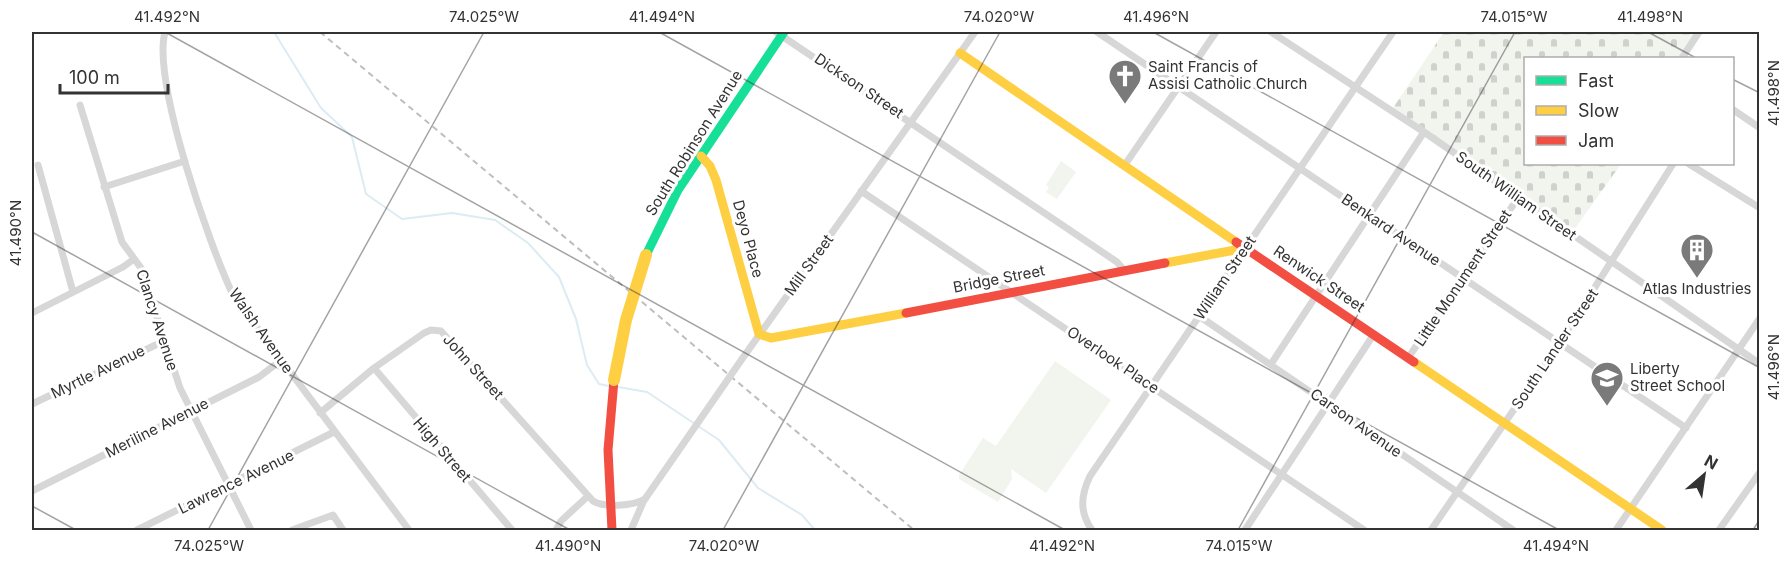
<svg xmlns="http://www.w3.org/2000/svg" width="1791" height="562" font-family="Inter,sans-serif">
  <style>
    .cemetery { fill: url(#cemetery-stones) }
    .pitch { fill: #f1f5ed }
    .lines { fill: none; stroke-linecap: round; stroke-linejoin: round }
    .stream { stroke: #ddebf3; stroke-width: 2 }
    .street { stroke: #d7d7d7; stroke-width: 7 }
    .fast { stroke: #16e098; stroke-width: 9 }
    .slow { stroke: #ffcf43; stroke-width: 9 }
    .jam { stroke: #f24e42; stroke-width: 9 }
    .rail { stroke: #bebebe; stroke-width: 2; stroke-dasharray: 6 4.5; stroke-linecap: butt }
    .street-bridge { stroke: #d7d7d7; stroke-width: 7 }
    .slow-bridge { stroke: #ffcf43; stroke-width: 12 }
    .ticks { fill: none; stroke: #333; stroke-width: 1.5; stroke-opacity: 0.45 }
    .labels { text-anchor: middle; stroke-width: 6; stroke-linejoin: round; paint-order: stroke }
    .poi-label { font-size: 15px; fill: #333; stroke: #fff; text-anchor: start }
    .street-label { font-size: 15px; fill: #333; stroke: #fff }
    .neatline { fill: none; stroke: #333; stroke-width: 2 }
    .ticks-label { font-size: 15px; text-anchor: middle; fill: #333 }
  </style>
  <defs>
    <pattern id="cemetery-stones" width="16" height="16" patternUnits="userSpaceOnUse" patternTransform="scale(1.5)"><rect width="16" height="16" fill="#f1f5ed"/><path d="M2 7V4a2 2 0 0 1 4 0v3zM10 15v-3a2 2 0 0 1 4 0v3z" fill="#cfd2cc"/></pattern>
  </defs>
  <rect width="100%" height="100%" fill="#fff"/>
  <path class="cemetery" d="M1444,32h255l-17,26h-156v106h95l-50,70 -180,-123z"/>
  <path class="pitch" d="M1061,161l15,11 -19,27 -11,-7 3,-5 -3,-2z
    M1055,361l56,39 -65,93 -35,-24 1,10 -14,23 -39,-23v-4l24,-37 13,8z"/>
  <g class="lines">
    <path class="stream" d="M274,32l47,76 31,29 14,57 36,25 50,-6 43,7 33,23 31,34 17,42 11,46 12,19 10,2
      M618,387l29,5 72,48 39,48 44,27 13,15"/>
    <path class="street" d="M165,32c-13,49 45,216 69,265l175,233
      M776,32l341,230 7,8
      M1097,32l589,396
      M1271,32l153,100 336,232
      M1682,58l17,-26
      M80,105l42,137 19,26 39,120 71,142
      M1732,109l28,19
      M1689,164l71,44
      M38,165l35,127
      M1124,166l92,-134
      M104,187l81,-26
      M861,191l503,339
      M32,313l91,-46 11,-8
      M1199,316l314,214
      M1408,358l110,-160
      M742,359l233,-327
      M1271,364l153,-232
      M374,368l138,162
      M32,404l132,-63
      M320,413l54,-45 50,-35 7,-3 10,1 152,170c11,7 40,5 52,-2
      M32,491l227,-114 21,-16
      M137,530l197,-98
      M292,530l41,-15 10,15
      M556,530l5,-9 27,-25
      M631,530l13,-30
      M1092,530c-13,-18 -11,-35 -2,-54l303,-444
      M1245,530l129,-196
      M1431,530l128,-186 114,-180
      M1616,530l144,-212
      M1719,530l41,-58"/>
    <path class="fast" d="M646,255l32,-65 106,-158"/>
    <path class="slow" d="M960,53l276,189
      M701,156l9,10 6,14 43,154 12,4 135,-25
      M1165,263l81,-15
      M1414,362l248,168"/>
    <path class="jam" d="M1236,242l178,120
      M906,313l259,-50
      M612,530l-4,-80 6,-70"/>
    <path class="rail" d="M320,32l594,498"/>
    <path class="street-bridge" d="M645,499l97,-140"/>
    <path class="slow-bridge" d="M614,380l12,-60 20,-65"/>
  </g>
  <path class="ticks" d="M165,32l900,498M659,32l900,498M1153,32l607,336M1648,32l48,26M1732,79l28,14M32,232l538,298M32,506l44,24M208,530l276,-498M723,530l277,-498M1238,530l277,-498M1753,530l7,-11"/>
  <defs>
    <g id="church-pin" transform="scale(1.725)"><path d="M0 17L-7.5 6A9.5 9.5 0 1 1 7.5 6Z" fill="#7a7a7a" stroke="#fff"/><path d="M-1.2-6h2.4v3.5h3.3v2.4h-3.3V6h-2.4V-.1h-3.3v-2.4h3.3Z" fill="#fff"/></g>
    <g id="building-pin" transform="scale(1.725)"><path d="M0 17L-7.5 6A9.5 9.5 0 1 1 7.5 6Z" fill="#7a7a7a" stroke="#fff"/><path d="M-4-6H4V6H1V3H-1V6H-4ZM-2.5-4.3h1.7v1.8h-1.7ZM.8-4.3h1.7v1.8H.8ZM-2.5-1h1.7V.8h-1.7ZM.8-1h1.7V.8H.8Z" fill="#fff"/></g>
    <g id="school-pin" transform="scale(1.725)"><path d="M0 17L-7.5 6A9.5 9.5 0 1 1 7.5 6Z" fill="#7a7a7a" stroke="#fff"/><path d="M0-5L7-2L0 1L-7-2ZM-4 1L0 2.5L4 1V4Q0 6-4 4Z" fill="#fff"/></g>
  </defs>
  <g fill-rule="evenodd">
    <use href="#church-pin" x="1125" y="76"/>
    <use href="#building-pin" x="1697" y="250"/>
    <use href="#school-pin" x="1607" y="378"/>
  </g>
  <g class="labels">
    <g class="poi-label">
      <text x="1148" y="72">Saint Francis of<tspan x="1148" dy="17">Assisi Catholic Church</tspan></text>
      <text x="1697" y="294" text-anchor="middle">Atlas Industries</text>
      <text x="1630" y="374">Liberty<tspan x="1630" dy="17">Street School</tspan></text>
    </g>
    <g class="street-label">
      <text transform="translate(859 86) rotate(34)" y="5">Dickson Street</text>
      <text transform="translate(694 143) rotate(-58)" y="5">South Robinson Avenue</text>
      <text transform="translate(1516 196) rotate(35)" y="5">South William Street</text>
      <text transform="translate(1391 230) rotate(34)" y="5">Benkard Avenue</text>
      <text transform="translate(748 239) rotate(75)" y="5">Deyo Place</text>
      <text transform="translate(809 265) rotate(-54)" y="5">Mill Street</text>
      <text transform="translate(1225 278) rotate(-56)" y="5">William Street</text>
      <text transform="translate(1463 278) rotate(-56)" y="5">Little Monument Street</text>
      <text transform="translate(999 279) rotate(-11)" y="5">Bridge Street</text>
      <text transform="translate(1319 279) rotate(34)" y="5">Renwick Street</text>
      <text transform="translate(157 320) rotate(72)" y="5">Clancy Avenue</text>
      <text transform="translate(261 331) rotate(55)" y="5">Walsh Avenue</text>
      <text transform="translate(1555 349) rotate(-56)" y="5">South Lander Street</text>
      <text transform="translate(1113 360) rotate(34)" y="5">Overlook Place</text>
      <text transform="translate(473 367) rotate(48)" y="5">John Street</text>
      <text transform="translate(98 372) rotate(-26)" y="5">Myrtle Avenue</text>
      <text transform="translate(1356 423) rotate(35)" y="5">Carson Avenue</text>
      <text transform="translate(157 428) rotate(-27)" y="5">Meriline Avenue</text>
      <text transform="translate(442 450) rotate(49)" y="5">High Street</text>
      <text transform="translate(236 482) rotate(-26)" y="5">Lawrence Avenue</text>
    </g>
  </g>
  <rect width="1791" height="562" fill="none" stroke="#ffffff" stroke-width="66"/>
  <rect x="1524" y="57" width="210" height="108" fill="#ffffff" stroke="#adadad" stroke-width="1.5"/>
  <rect x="1536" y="76" width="30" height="9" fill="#16e098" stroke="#adadad" stroke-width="1.5"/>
  <text x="1578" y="87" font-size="18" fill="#333333">Fast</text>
  <rect x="1536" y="106" width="30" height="9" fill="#ffcf43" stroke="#adadad" stroke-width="1.5"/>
  <text x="1578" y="117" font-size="18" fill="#333333">Slow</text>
  <rect x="1536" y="136" width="30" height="9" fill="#f24e42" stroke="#adadad" stroke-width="1.5"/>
  <text x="1578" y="147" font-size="18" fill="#333333">Jam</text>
  <g transform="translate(1704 475) rotate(29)" stroke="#ffffff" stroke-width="4.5" paint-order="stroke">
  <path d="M0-4.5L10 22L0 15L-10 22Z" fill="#333333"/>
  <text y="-9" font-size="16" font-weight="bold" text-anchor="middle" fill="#333333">N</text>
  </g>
  <path d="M60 84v9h108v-9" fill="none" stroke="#333333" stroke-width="3"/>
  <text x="69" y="84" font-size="18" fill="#333333" stroke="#ffffff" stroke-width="4.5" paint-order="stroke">100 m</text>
  <rect x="33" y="33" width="1725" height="496" class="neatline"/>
  <g class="ticks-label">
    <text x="167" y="22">41.492°N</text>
    <text x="484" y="22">74.025°W</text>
    <text x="662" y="22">41.494°N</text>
    <text x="999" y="22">74.020°W</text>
    <text x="1156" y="22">41.496°N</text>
    <text x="1514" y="22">74.015°W</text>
    <text x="1650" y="22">41.498°N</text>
    <text transform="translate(1774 93) rotate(-90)" y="5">41.498°N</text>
    <text transform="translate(16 233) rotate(-90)" y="5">41.490°N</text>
    <text transform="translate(1774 367) rotate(-90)" y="5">41.496°N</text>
    <text x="209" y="551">74.025°W</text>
    <text x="568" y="551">41.490°N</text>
    <text x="724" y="551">74.020°W</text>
    <text x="1062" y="551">41.492°N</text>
    <text x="1239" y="551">74.015°W</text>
    <text x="1556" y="551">41.494°N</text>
  </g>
</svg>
